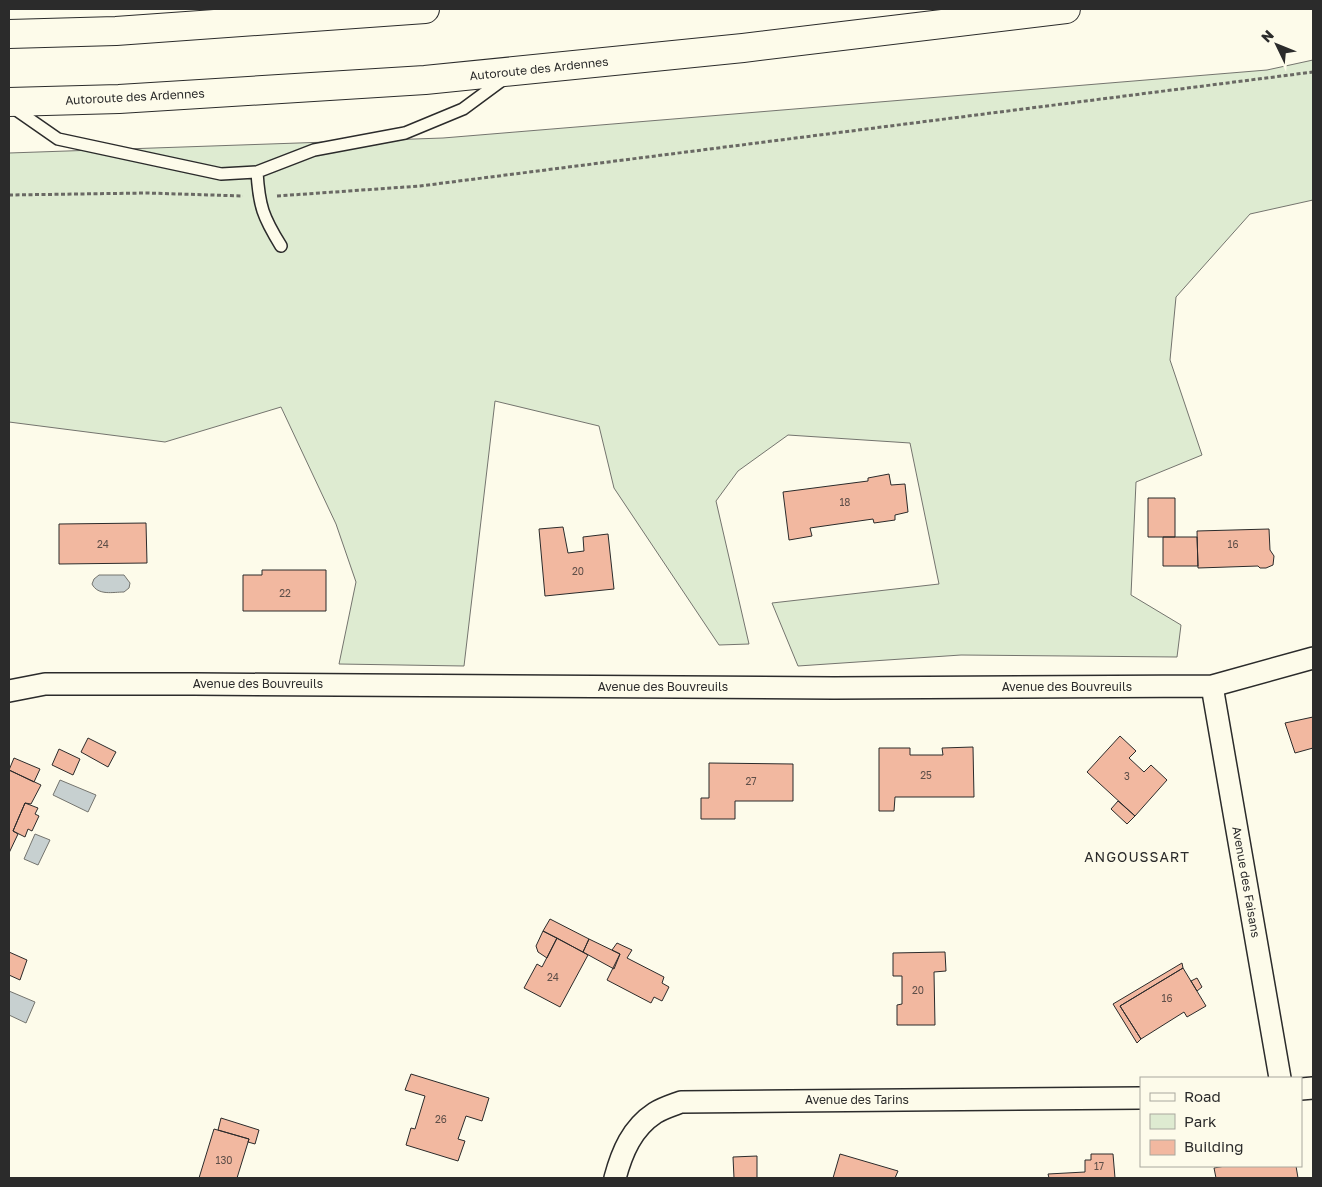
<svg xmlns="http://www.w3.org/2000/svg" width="1322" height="1187" font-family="'Golos Text',sans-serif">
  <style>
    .green { fill: #deebd1; stroke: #74746e }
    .water { fill: #c7d0d0; stroke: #74746e }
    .building { fill: #f2b8a0; stroke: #2b2b2b }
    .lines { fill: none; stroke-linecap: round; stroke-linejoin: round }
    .lane-casing { stroke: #2b2b2b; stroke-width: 14 }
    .street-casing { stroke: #2b2b2b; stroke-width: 24 }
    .highway-casing { stroke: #2b2b2b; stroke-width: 30 }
    .path { stroke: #6a6964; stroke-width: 3; stroke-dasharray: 4 2.5; stroke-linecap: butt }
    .lane { stroke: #fdfbea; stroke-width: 11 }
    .street { stroke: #fdfbea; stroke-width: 21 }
    .highway { stroke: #fdfbea; stroke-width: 28 }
    .labels { text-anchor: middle; stroke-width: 4; stroke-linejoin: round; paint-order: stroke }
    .number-label { font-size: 10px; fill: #5d4e48 }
    .street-label { font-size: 12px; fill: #2b2b2b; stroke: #fdfbea }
    .neighbourhood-label { font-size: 14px; letter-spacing: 1px; fill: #2b2b2b; stroke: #fdfbea }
  </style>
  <rect width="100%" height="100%" fill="#fdfbea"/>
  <path class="green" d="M1313,60v140l-63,14 -74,83 -6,63 32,95 -66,27 -5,113 50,30 -4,32 -216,-2 -163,11 -26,-63 167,-19 -29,-141 -122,-8 -50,36 -22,30 33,143 -30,1 -105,-157 -15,-62 -104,-25 -31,265 -125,-2 17,-82 -20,-58 -55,-117 -116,35 -156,-20v-269l434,-15 824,-68z"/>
  <path class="water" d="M99,575h25l6,8 -1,5 -5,4c-11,0 -26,4 -32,-8l2,-5z
    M60,780l36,15 -8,17 -35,-17z
    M35,834l15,6 -12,25 -14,-6z
    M9,991l26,11 -9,21 -17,-8z"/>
  <path class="building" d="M889,474l2,11 14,-1 3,28 -13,3v5l-21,3 -1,-4 -63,9 2,8 -23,4 -6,-48 85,-11v-3z
    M1148,498h27v39h-27z
    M146,523l1,40 -88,1v-40z
    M563,527l5,26 16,-2 -1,-14 25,-3 6,55 -69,7 -6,-67z
    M1269,529l1,21 4,6 -1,9 -7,3h-6l-2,-2 -60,2 -1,-37z
    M1163,537h34l1,29h-35z
    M262,570h64v41h-83v-36h19z
    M1313,717v31l-18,5 -10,-30z
    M1120,736l16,15 -7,7 15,14 7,-7 16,15 -32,36 -48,-44z
    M88,738l28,14 -8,15 -27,-15z
    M973,747l1,50h-79l-1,14h-15v-63h31v7h33l-1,-7z
    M59,749l21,10 -7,16 -21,-10z
    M14,758l26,11 -6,13 -25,-12z
    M709,763l84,1v37h-58v18h-34v-21h8z
    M9,770l32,15 -10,19 -6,-1 -12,28 5,3 -9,19z
    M1118,801l17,15 -8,8 -16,-15z
    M25,803l13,5 -3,6 4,2 -7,15 -4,-2 -3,8 -12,-6z
    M550,919l39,20 -6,13 -40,-21z
    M543,931l14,7 -10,20 -9,-6 -2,-6z
    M557,938l31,17 -28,52 -36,-19 13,-24 5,3z
    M589,939l31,15 -6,15 -31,-17z
    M617,943l15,7 -5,8 37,19 -2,6 7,4 -7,14 -8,-4 -3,6 -44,-23 13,-26 -8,-4z
    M9,952l18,8 -7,20 -11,-5z
    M945,952l1,19 -12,1 1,53h-38v-20l5,-1v-28h-9v-23z
    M1182,963l1,5 -63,38 21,33 -4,4 -24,-39z
    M1183,968l23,38 -19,11 -3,-5 -43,27 -21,-33z
    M1197,978l5,9 -5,4 -6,-10z
    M411,1074l78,24 -7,23 -16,-5 -8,23 7,2 -7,20 -52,-16 5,-17 4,1 10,-33 -20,-6z
    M221,1118l38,12 -4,14 -7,-2 1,-3 -31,-9z
    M214,1129l35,10 -12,39h-38z
    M840,1154l58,17 -3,7h-62z
    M1091,1154h22l2,24h-66l-1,-4 37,-2v-12h6z
    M757,1156v22h-23l-1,-21z
    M1225,1166h71l2,12h-82l-2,-10z"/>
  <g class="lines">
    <g class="lane-casing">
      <path id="lane" d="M12,107l46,32 163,35 36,-2 57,-22 91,-17 58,-24 42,-31
        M257,172c2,34 6,45 24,74"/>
    </g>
    <g class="street-casing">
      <path id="street" d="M1212,686l68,392
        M9,691l36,-7h149l640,4 378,-2 101,-28
        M1301,1089l12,-1
        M615,1178c7,-26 17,-50 40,-65 8,-5 18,-8 26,-11l460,-4"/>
    </g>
    <g class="highway-casing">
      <path id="highway" d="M9,34l107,-3 309,-22
        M9,102l110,-3 306,-19 318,-32 323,-39"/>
    </g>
    <path class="path" d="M9,195l138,-2 96,3
      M277,196l143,-10 893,-114"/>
    <use href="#lane" class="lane"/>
    <use href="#street" class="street"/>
    <use href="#highway" class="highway"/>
  </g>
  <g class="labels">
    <g class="number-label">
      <text x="845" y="506">18</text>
      <text x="103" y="548">24</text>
      <text x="1233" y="548">16</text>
      <text x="578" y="575">20</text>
      <text x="285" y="597">22</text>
      <text x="926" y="779">25</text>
      <text x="1127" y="780">3</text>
      <text x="751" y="785">27</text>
      <text x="553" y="981">24</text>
      <text x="918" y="994">20</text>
      <text x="1167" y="1002">16</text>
      <text x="441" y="1123">26</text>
      <text x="224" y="1164">130</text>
      <text x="1099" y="1170">17</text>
    </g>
    <g class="street-label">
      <text transform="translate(539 69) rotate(-6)" y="4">Autoroute des Ardennes</text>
      <text transform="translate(135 97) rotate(-3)" y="4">Autoroute des Ardennes</text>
      <text x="258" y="688">Avenue des Bouvreuils</text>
      <text x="663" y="691">Avenue des Bouvreuils</text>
      <text x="1067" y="691">Avenue des Bouvreuils</text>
      <text transform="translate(1246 882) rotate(80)" y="4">Avenue des Faisans</text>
      <text x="857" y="1104">Avenue des Tarins</text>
    </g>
    <g class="neighbourhood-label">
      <text x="1137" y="862">ANGOUSSART</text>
    </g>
  </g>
  <rect width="1322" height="1187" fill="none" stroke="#2b2b2b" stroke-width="20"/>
  <rect x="1140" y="1077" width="162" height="90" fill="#fdfbea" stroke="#a9a89e"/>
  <rect x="1150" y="1093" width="25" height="8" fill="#fdfbea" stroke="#a9a89e"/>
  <text x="1184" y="1102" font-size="15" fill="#2b2b2b">Road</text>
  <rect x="1150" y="1114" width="25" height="15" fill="#deebd1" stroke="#a9a89e"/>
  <text x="1184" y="1127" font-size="15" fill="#2b2b2b">Park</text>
  <rect x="1150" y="1140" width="25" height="15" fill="#f2b8a0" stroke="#a9a89e"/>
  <text x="1184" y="1152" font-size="15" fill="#2b2b2b">Building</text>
  <g transform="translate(1277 45) rotate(313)" stroke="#fdfbea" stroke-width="4" paint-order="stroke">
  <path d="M0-4L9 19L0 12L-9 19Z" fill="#2b2b2b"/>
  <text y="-8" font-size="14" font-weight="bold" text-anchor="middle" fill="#2b2b2b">N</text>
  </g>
</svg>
